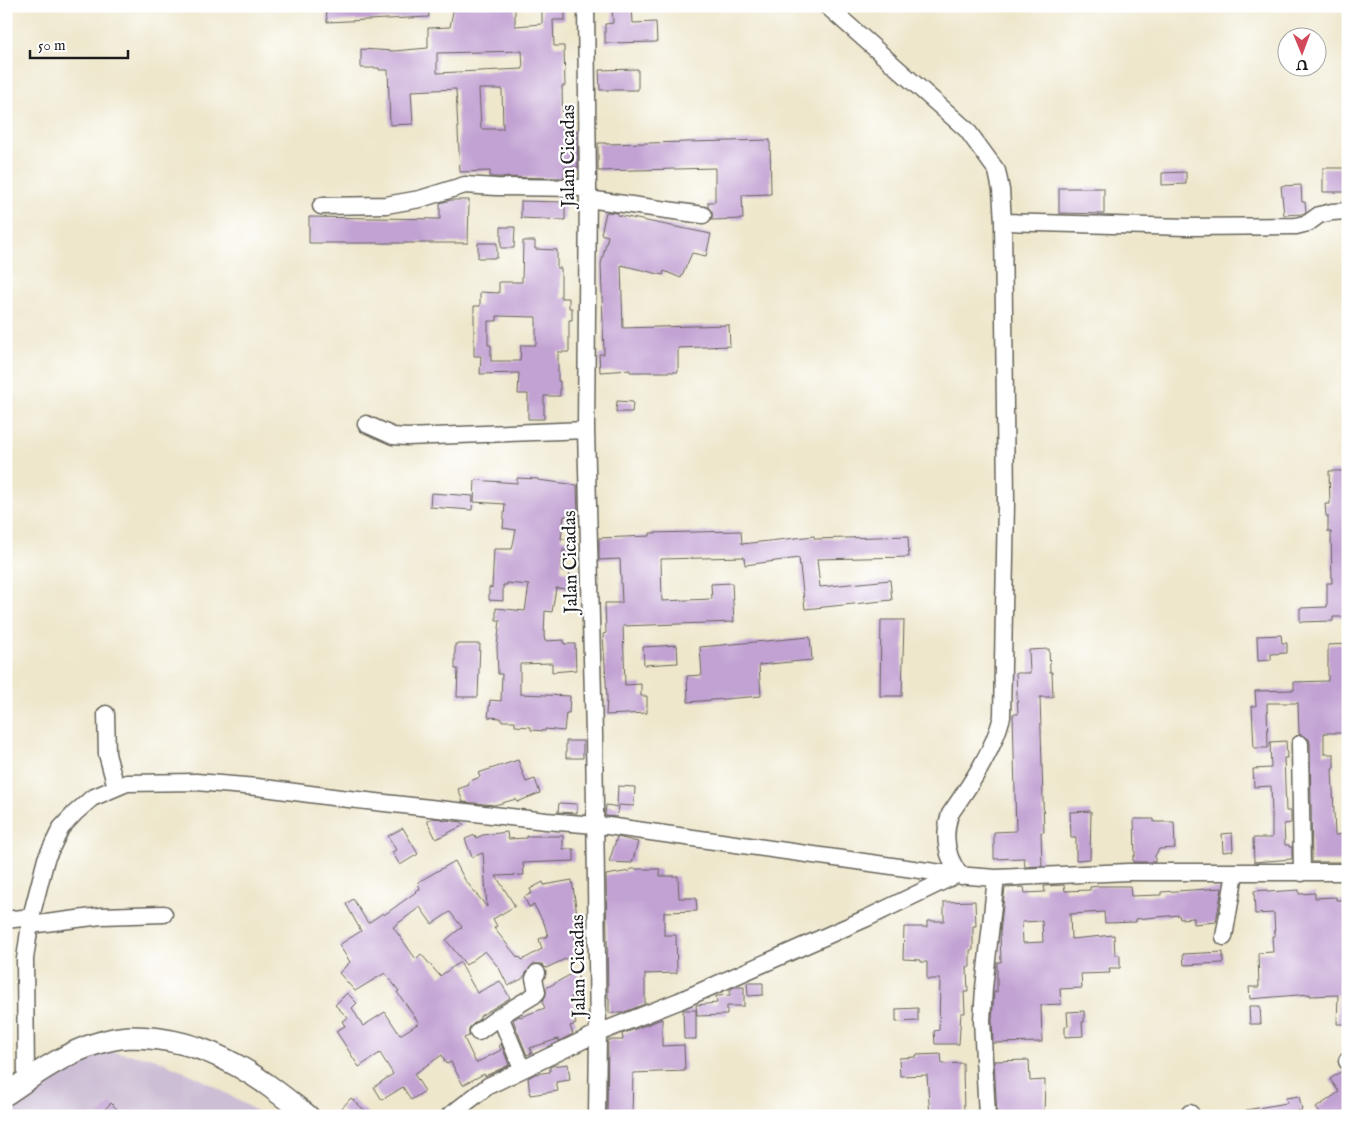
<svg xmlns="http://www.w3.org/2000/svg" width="1354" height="1122" font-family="'IM FELL English',serif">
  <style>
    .industrial { fill: #ccbed4 }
    .building { fill: #c2a2d3; fill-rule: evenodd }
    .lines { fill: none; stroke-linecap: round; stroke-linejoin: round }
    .minor-casing { stroke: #66635a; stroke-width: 19 }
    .major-casing { stroke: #66635a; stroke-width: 24 }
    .minor { stroke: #fff; stroke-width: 16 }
    .major { stroke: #fff; stroke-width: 21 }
    .labels { text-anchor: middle; stroke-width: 4.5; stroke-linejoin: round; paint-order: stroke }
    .street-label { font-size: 19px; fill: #1c1c1c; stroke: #fff }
  </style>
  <rect width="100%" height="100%" fill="#fff"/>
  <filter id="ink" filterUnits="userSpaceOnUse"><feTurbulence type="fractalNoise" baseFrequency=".02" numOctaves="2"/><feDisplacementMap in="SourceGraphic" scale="10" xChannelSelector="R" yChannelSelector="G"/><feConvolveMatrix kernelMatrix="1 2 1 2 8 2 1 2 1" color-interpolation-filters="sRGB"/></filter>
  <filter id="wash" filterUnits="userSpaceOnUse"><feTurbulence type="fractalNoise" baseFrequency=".0096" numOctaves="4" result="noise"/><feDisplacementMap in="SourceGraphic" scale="20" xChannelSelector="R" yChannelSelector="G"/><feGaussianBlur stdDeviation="1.12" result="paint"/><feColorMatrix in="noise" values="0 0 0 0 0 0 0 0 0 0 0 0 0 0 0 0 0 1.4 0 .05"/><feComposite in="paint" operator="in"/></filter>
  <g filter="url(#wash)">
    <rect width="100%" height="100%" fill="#eee7cc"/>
    <path class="industrial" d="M108,1051l46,7 49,22 62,36h-259v-6l30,-25 39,-27z"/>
    <g id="blocks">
      <path class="building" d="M326,6h102l1,11 -102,5z
        M454,6h61v20l27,-2v-18h23v14h-12l1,26h10l1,40h-3l1,44h14l1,37h-13l-1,11 -74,-1v-6l-30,1 -4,-83 -45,2 2,33 -23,1 -2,-55h-9v-2h-18v-19l33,2 34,-3v-20l22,-1zM522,51l1,18 -86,4v-20zM479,89h23l1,40h-22z
        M612,6h20l1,17 23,-1 1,20 -52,1v-19l8,-1z
        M638,69v21h-38l-1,-20z
        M770,140l1,54 -29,1 1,24 -31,1v-8l-4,-5v-5h7v-34l-117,3v-28h8v1z
        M1323,168h25v24h-25z
        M1186,172v12l-24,1v-12z
        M1301,185l1,17h3l1,10 -4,2 -18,1 -3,-29z
        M1059,188h45v26l-45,-1z
        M451,200h18l-1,43h-159v-26l131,2v-16z
        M521,201l44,1v18l-44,-2z
        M606,212l12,1 -1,2 94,19 -5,22 -14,-3 -11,25 -17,-7 -1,4 -42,-10 2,63 106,-3 1,21 -52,2v24h-48v-2l-30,2 -1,-18h5l-3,-90 7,-28 -7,-2z
        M501,227h14l-1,21h-13z
        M523,241h12v8l22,1v18h4v30h8v10h3v12h-3v32h-11v29h2v15h-16v23h-16v-25h-10l1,-21 -39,1 1,-18h-7v-50h6v-14l19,1v-11h23zM497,316l39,1v28h-15l-1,16h-29v-16h-3v-24h9z
        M478,243h19v15h-19z
        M617,401l16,1 -1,10h-16z
        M1329,471h19v146h-15v4l-33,1v-14l27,-1v-24h5l-1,-51h-3v-16h-2l-1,-12h5z
        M517,478l21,1v1l39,5 1,31h-14l-3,23h13l-1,12 -10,-1 -2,21 9,1 -2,17 -12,-1 -4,24 -7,-1 -1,25 1,5 19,-1v4h11l1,26 -24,2v-9l-32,1v30l50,2 -1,17h-3l-2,18 -19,-2v2l-14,-1v-3l-16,-1v-5h-14v-3l-13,-1 2,-17 11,1 1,-27h-4l-1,-28 3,-26h-4v-12l29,3 4,-26 -22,-2v2h-4v16l-14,-1v-13l3,1 2,-39h18l4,-19 -13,-2 2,-24 -31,-2 1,-22 42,3z
        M431,493l42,3 -1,14 -42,-3z
        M741,531l1,13 72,-8 1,3 93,-3 1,21 -92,2 3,28 70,-7 2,20 -87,9 -6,-51 -54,7 -1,-8 -83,2 1,42 50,-2 -1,-15 21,-1 2,39 -111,4 2,59 16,-1v12h6v17l-41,2 1,-17 -4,-64 3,-1 -1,-30h17l-2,-44 -21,1v-22l51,-2v-3z
        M881,620h23l-2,76h-22z
        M1281,635l1,8h5v10l-16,1v6l-13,1 -1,-25z
        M810,637l2,23 -53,5 2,31 -73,6 -1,-26 15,-1 -2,-28z
        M455,644h25l-2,53h-21l1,-28h-3z
        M1348,644v33h-5l1,22 4,-1v35h-24v21h10v14h-2l3,67 13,-1v28h-36l-2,-118 -1,-5 -10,-5 -1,-31h-31l1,45h-14l-2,-42h4l-1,-15 39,-1v-8l34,-1v-36z
        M677,645l1,18 -34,2 -1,-18z
        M1049,649l1,23h2l1,25h-13l4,135h-3l1,34 -17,1 -1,-9 -30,1v-27l22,-1 -3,-117h5l-2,-41h14l-1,-23z
        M566,741h17v17h-17z
        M1286,741l1,17h-3l2,53h5v12l-7,1 1,21h4v2h3v12l-38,3 -1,-24h19v-24l-1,-28 -17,1 -1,-18 18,-1 -1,-26z
        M518,760l8,22 9,-3 5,14 -23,9 -1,-3 -21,6 -32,-3 -5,-13 11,-4 -1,-3 12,-5 -2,-4z
        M618,786l17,1 -1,19 -17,-1z
        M559,803l18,1v9l-19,-1z
        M606,805l13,2 -2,10 -12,-1z
        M1091,811l-1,48 -14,1v-22h-5l-1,-26z
        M433,818l9,1 1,2 3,-1 16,2 2,3 -28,14 -9,-18z
        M1134,819h20v3h20l1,26 -16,1 -4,7v6h-22v-6h2z
        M403,828l15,26 -18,11 -8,-13 4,-2 -8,-14z
        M507,832l1,7 19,-1v-2h36v13h11v12l-51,2 1,12 -28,1 19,30 -22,13 4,7 -3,2 24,30 2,-1 2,3 20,-11 -3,-10 9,-3 -4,-13 -10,-18 -5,2 -5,-10 8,-4 -2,-4 13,-7 1,3 28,-5 7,48 -4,1 -1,26 -28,13 -4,-4h-9l-11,15 -14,7 -9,-18 -14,-17 -19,14 -20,-25 16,-13 -12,-15 -18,12 -12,-17 -27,20 23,32 5,-5 19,22 20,-14 17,31 23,-12 10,17 -30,18v2l-11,10v8l-5,2 12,25 25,-13 -2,-5 2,-1 8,21 -24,11 -1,-2 -21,11 -12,-23 -5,2 -4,-9 -28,19 11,17 -14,9 -8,-13 -21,13 -8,-13 19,-13 -13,-21 -21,14 -23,-36 9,-5 -3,-5 6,-3 -13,-13 12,-12 10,10 -5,5 11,18 22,-14 15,23 19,-12 -22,-31 2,-1 -14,-18 -30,18 -16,-18 11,-11 -11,-17 22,-14 -15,-27 7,-5 15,24 15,-10 1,2 32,-23 -1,-1 5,-2 -2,-7 37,-21 10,19 22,27 -4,-54 -11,4 -7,-18 10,-4 1,3 7,-3z
        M1232,833l1,18 -10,1 -1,-18z
        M617,837l21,5 -6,21 -23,-1z
        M630,869h30v7h18l1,22h17l1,13 -33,1v23h12l1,38 -32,1v30l-23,9h-13v-15h-1l-2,-123 24,-4z
        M1064,885l1,6 25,-1v-3l10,-1h30l1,10 30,-1v-3l61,-4 -6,34 -22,2v-6l-14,1 -1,-4 -43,4v3l-31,1 -1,-11 -34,2 1,25 43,-4 1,20h5v13h-11l1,5 -29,1 1,14 -22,1 1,15 -20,1 1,37 -49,1 -1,-23 2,-28h3v-30h4l-1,-29 5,-45 19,-1 1,6 20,-1 -1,-6zM1042,921l1,21 -20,1 -1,-21z
        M1267,890v2l32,-2v4l16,-1v5l21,-1v3h12v124h-11l1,-29 -28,1v-2l-60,5 -1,-12h10l-1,-34 15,-1 -1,-16h3l-1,-23 -19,1 -1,-23z
        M975,901l1,25h-3v24h-3v17h-3l1,25h-4l1,21h-4l-2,31h-24l-1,-13 5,-1 1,-51h-13v-17h-6v-2l-18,-1 1,-32h23v-6h17v-19z
        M1223,952v11l-39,2 -1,-11z
        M577,971l4,26h-10l4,16h-2l3,11 -6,2 3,8 -14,7 -1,-2 -28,9 2,5 -5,2 -14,-35 6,-4 1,1 25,-9 -3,-6 4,-7v-7z
        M747,983h16v12l-15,1z
        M734,987h10v19h-17v9l-30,1 -1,-11 21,-2 -1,-7 14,-1v-5z
        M1249,1006h11l1,18h-11z
        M918,1008v13l-22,1v-13z
        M683,1010h13v29h-12z
        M1084,1011v11h-2l1,14 -18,1v-10l3,-1 -1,-14z
        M662,1019v27l22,-1 1,26 -52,2 -1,43h-25l1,-76h15l-1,-6z
        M941,1054l1,10 21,-1 1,53h-34l-3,-41 -27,1 -1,-18 17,-1v-2z
        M1029,1060l1,21 15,-1 -1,36h-47l-3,-55z
        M568,1064l2,16 -14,2 2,9 -28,4 -2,-17 7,-4 15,-2v-5l2,-1z
        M1342,1071l6,8v37h-26l-6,-8 23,-16 -9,-13z
        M1299,1096l3,14 -5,1 1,5h-51l-1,-6 41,-7 -1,-5z
        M351,1098l20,18h-23l-7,-7z
        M111,1103l13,13h-26z"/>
    </g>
  </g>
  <g filter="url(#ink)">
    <use href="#blocks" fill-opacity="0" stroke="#66635a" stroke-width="1"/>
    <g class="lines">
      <g class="minor-casing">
        <path id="minor" d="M586,6l2,182 -2,242 8,304 4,299 -1,83
          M827,6l140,124 30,41 4,19 2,32 3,280 -4,215c-9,35 -32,68 -52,97 -7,22 -4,44 11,62
          M588,199l115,16
          M321,206l65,-1 34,-6 45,-14 31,2 92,1
          M1003,222l184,5 109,-1 12,-3 11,-8 13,-3 16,-1
          M366,424l27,12 14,1 179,-7
          M106,714l1,40 9,33
          M1300,744l2,129
          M6,920l25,-3
          M30,925l71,-9 63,-2
          M1224,937l11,-64
          M500,1016l22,53
          M478,1032l22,-16 33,-20 4,-4 -3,-14 3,-5
          M1347,1061l1,1
          M26,1081l-1,-122 6,-42 15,-58 15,-31 14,-15 17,-15 35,-15 69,-1 61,5 83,11 206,23 62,5 348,49
          M1190,1113l2,3
          M449,1116l39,-30 110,-53 81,-32 188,-83 89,-43 40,3 132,-6h220
          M987,1116l-5,-96 2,-32 12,-110"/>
      </g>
      <g class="major-casing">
        <path id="major" d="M6,1094c18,-12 36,-25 55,-35 19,-11 47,-21 69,-22 37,0 74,10 106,28 26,14 49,33 72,51"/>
      </g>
      <use href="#minor" class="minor"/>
      <use href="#major" class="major"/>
    </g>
  </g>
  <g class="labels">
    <g class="street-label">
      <text transform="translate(567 156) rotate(-90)" y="7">Jalan Cicadas</text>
      <text transform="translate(569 562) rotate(-91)" y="7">Jalan Cicadas</text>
      <text transform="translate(577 966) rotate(-91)" y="7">Jalan Cicadas</text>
    </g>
  </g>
  <rect width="1354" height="1122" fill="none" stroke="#fff" stroke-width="25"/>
  <g transform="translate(1302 52) rotate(179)"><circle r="24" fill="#ffffff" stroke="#a4a4a4"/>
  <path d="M0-4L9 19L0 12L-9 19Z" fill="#d1495b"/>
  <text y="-8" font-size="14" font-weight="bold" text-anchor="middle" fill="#1c1c1c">U</text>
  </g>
  <path d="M30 50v8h98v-8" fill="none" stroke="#1c1c1c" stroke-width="2.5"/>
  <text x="38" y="50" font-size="15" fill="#1c1c1c" stroke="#ffffff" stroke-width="4" paint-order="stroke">50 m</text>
</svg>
